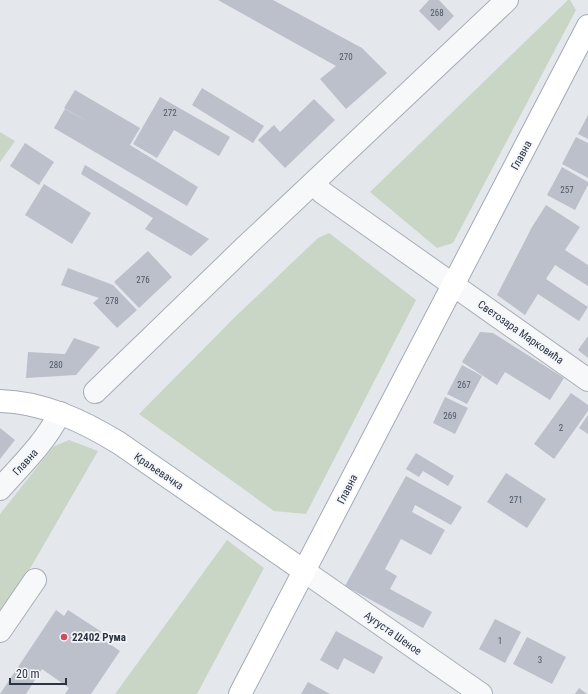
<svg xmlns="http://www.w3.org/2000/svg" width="588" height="694" font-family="'Roboto Condensed',sans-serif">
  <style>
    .green { fill: #c9d6c5 }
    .building { fill: #bbc0ca }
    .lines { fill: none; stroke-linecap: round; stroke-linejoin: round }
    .minor-casing { stroke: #a9aeb7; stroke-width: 24 }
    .major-casing { stroke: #a3abb8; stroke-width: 24 }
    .minor { stroke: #f7f8fa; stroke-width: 22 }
    .major { stroke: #fff; stroke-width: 22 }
    .poi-dot { fill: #d1495b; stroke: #f4f6f9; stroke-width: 1.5 }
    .labels { text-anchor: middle; stroke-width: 3.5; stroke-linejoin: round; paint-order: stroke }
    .number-label { font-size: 9px; fill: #4f5766 }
    .street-label { font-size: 11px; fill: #2b3445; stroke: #f4f6f9 }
    .poi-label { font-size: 11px; font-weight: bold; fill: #2b3445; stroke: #f4f6f9; text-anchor: start }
  </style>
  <rect width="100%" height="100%" fill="#e4e7ec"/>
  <path class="green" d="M568,0h2l6,10 -123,233 -16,5 -67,-56z
    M0,132l15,9 -15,21z
    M329,233l87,67 -110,214 -32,-3 -135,-97 97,-98 82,-78z
    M69,440l29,11 -74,128 -24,37v-102l53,-67z
    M227,540l37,28 -67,126h-82z"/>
  <path class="building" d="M218,0h55l89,48 25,25 -41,36 -26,-30 16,-13z
    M429,0h10l15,16 -15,15 -20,-20z
    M202,88l62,38 -11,17 -61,-38z
    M75,90l65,38 -10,17 68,42 -11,19 -133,-78 11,-19 27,15 -28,-16z
    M160,97l70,40 -11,19 -45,-26 -17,28 -24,-14z
    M314,99l21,21 -50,48 -27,-28 16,-15 6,7z
    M588,115v24l-10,-5z
    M576,137l12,6v35l-26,-14z
    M25,143l29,19 -15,23 -29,-19z
    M85,165l124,74 -18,17 -46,-27 8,-11 -72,-44z
    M562,167l26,15v3l-13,25 -28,-15z
    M44,184l47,29 -19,31 -47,-29z
    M546,205l34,22 -15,23 23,15v21l-33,-21 -9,14 42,28 -9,14 -41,-27 -13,21 -28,-20 35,-68z
    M148,251l24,26 -33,31 -25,-26z
    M68,268l45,17 24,25 -20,18 -24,-25 6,-5 -38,-13z
    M480,332l13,1 71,45 -14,22 -45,-28 -8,13 -35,-23z
    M588,336v22l-10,-8z
    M74,338l26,9 -24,28 -50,3 2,-26 37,2z
    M462,365l20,11 -15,28 -20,-10z
    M571,393l17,12v6l-34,48 -20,-15z
    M445,397l23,11 -13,26 -22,-11z
    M588,415v19l-9,-6z
    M0,428l15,12 -15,19z
    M416,453l38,23 -6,10 -25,-15 -4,6 -13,-8z
    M506,473l40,26 -19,29 -40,-26z
    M406,476l56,31 -11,18 -36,-20 -3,7 33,18 -14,25 -30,-16 -16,30 12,7 -7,13 42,23 -9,16 -78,-42z
    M56,610l8,6 4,-6 40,26 -3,5 15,10 -29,43h-26l4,-6 -27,-19 -16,25h-26z
    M495,619l26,13 -16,31 -26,-14z
    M336,631l47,26 -9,17 -30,-16 -6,12 -18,-10z
    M527,637l39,20 -14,27 -39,-20z
    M308,682l22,12h-29z
    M579,688l8,6h-12z"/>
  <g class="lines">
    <g class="minor-casing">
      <path id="minor" d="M507,0l-194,183 10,10 265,187
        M95,392l150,-145 68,-64
        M0,489c23,-26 44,-45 60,-76
        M304,571l177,123
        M0,631l35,-51"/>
    </g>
    <g class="major-casing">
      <path id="major" d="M0,401c43,1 83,20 119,42l185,128
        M240,694l348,-668"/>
    </g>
    <use href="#minor" class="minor"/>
    <use href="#major" class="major"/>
  </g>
  <circle class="poi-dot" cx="64" cy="637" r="4"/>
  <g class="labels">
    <g class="number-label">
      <text x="437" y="16">268</text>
      <text x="346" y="60">270</text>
      <text x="170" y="116">272</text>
      <text x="567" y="193">257</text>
      <text x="143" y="283">276</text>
      <text x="112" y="304">278</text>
      <text x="56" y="368">280</text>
      <text x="464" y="388">267</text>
      <text x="450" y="419">269</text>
      <text x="561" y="431">2</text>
      <text x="516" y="503">271</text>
      <text x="500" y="644">1</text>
      <text x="540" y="663">3</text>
    </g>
    <g class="street-label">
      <text transform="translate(521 155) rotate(-62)" y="4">Главна</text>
      <text transform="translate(521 332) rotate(35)" y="4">Светозара Марковића</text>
      <text transform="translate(25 462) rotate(-48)" y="4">Главна</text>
      <text transform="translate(159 471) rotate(34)" y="4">Краљевачка</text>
      <text transform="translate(347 489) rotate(-63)" y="4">Главна</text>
      <text transform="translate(393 633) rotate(35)" y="4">Аугуста Шеное</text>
    </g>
    <g class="poi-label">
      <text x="72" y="641">22402 Рума</text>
    </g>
  </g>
  <path d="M10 678v6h56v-6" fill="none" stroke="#2b3445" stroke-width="2"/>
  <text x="16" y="678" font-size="12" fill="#2b3445" stroke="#f4f6f9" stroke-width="3" paint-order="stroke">20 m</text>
</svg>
